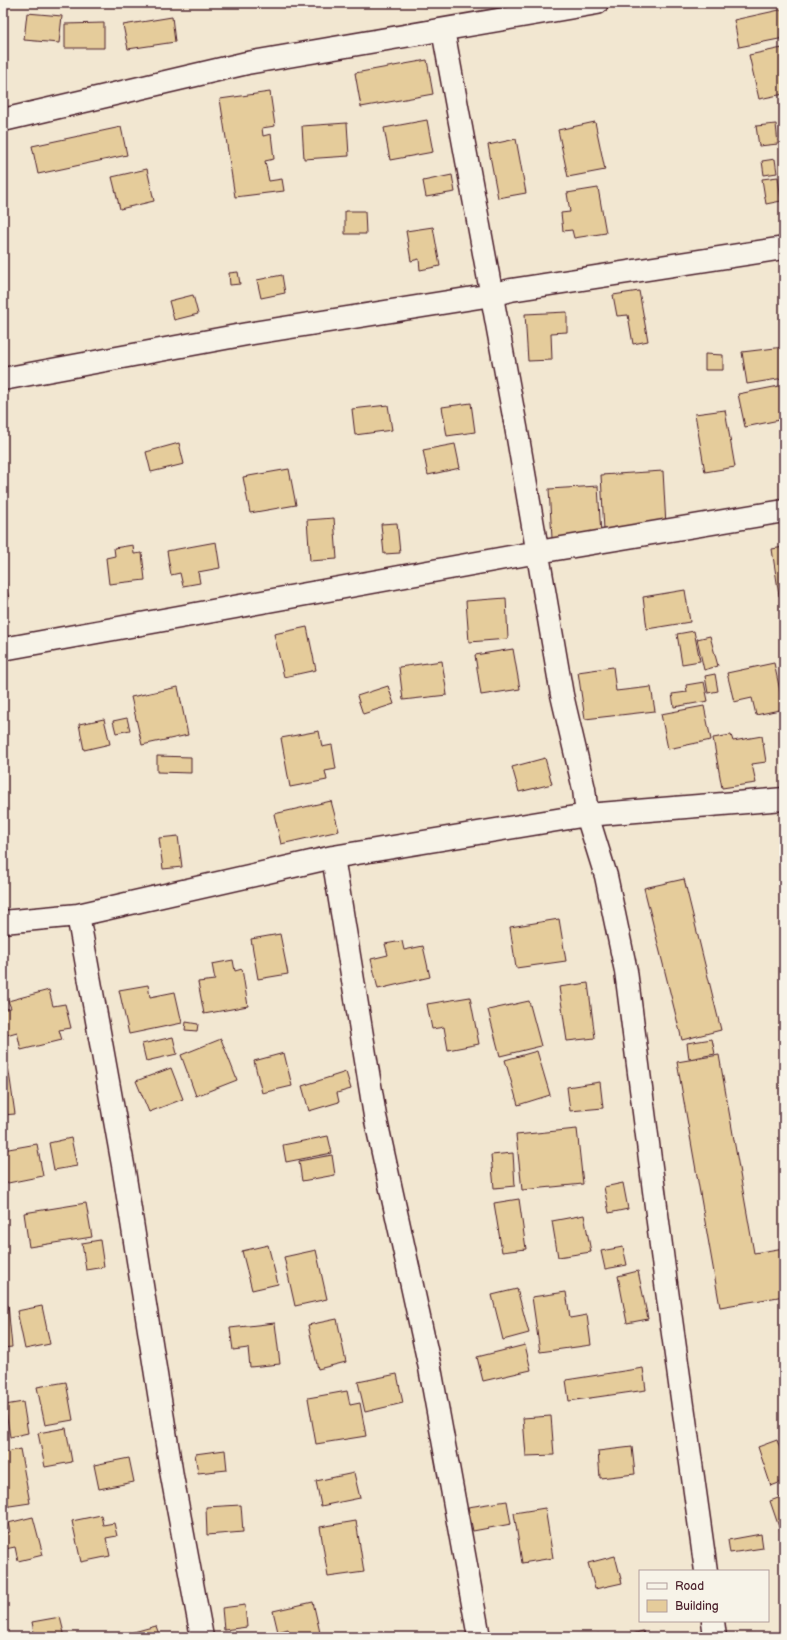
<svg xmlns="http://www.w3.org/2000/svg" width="787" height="1640" font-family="'Balsamiq Sans',sans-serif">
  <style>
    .building { fill: #e5cc9b; stroke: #4a1f2b }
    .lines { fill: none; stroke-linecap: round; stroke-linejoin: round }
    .minor-casing { stroke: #4a1f2b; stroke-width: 25 }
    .minor { stroke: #f7f3e8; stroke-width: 22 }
  </style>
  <rect width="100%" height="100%" fill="#f2e7d1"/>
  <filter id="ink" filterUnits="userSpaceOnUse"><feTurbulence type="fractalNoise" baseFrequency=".025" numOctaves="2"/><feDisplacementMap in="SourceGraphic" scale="8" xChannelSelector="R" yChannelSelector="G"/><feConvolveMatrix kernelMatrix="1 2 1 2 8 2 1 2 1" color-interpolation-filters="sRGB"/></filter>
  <g filter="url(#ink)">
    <path class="building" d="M127,3h28v2l-28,1z
      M294,3h17l-17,2z
      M784,9v29l-45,9 -5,-27z
      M27,13l35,3 -3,27 -35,-3z
      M172,17l3,25 -47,7 -5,-24z
      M104,23v25h-39v-24z
      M782,48l2,46 -25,5 -10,-44z
      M427,60l6,34 -72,13 -6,-34z
      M270,92l5,34 -13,2 1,8 8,-2 3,25 -9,2 4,20 13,-2 2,12 -49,6 -15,-98z
      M427,120l6,32 -43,8 -6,-32z
      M595,122l10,48 -37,7 -10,-47z
      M347,123l2,33 -45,3 -2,-33z
      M776,124l2,20 -19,2 -3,-20z
      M121,127l6,28 -89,19 -6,-28z
      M516,139l10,54 -28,5 -10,-53z
      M775,159l2,14 -13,2 -2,-14z
      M147,169l7,32 -34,8 -8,-32z
      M452,175l3,17 -29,5 -3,-16z
      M778,177l3,24 -15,3 -4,-25z
      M598,188l8,45 -32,5 -2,-8 -9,1 -2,-18 9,-1 -3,-19z
      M345,211h20l1,23h-21z
      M433,227l7,39 -20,4 -1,-11 -8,2 -5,-30z
      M238,272l2,12 -10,1 -1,-12z
      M282,275l3,18 -24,5 -4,-18z
      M639,291l9,50 -15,3 -5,-29 -11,1 -4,-21z
      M193,295l5,19 -24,6 -5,-19z
      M567,312v20l-16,1 1,27 -24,1 -3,-47z
      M784,347v31l-37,6 -5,-32z
      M705,354l18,1v15h-18z
      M784,385v34l-39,8 -7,-33z
      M471,403l4,29 -28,4 -5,-29z
      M388,405l4,25 -37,5 -3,-26z
      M725,410l10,57 -30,5 -10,-58z
      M179,443l5,21 -33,8 -5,-20z
      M455,444l5,24 -32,7 -5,-25z
      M289,469l7,36 -46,8 -7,-36z
      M663,471l3,55 -62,4 -3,-55z
      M598,486l3,49 -49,3 -3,-49z
      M334,518l3,41 -27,2 -3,-41z
      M397,523l3,30 -16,1 -3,-30z
      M216,542l4,26 -22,4 2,11 -17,3 -3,-13 -9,2 -4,-24z
      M133,545l1,9 8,-1 3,27 -36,4 -3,-26 9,-2 -1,-8z
      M784,547v48l-5,1 -7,-47z
      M3,569l6,30 -6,2z
      M685,590l5,32 -43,7 -4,-32z
      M506,598l2,41 -39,3 -3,-41z
      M307,627l9,43 -32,7 -10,-43z
      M694,631l6,30 -18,3 -5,-30z
      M710,636l8,30 -14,4 -7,-31z
      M513,649l7,40 -39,6 -6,-40z
      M442,661l5,34 -44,5 -4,-33z
      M774,663l10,46 -28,6 -4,-17 -18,4 -7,-29z
      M613,667l3,24 35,-4 4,24 -70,8 -7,-47z
      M715,674l3,17 -10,2 -3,-17z
      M704,682l4,19 -34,6 -2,-13 15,-2 -1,-7z
      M388,686l6,18 -31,10 -6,-18z
      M178,687l10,48 -46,10 -11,-48z
      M704,706l7,34 -43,9 -7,-35z
      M127,718l3,12 -14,3 -3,-12z
      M104,719l6,25 -26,6 -5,-26z
      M319,731l3,16 10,-2 4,24 -11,2 2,9 -37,7 -9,-49z
      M731,735l2,6 29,-5 4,26 -14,2 4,19 -34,5 -9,-50z
      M157,756l34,1v16l-34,-1z
      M545,758l7,26 -33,8 -7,-25z
      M331,801l8,30 -58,13 -7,-30z
      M178,836l4,31 -19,2 -4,-31z
      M684,879l37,151 -39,10 -38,-152z
      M559,919l7,42 -50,7 -6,-41z
      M280,934l8,40 -30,5 -7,-40z
      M402,941l2,9 19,-4 7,31 -52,12 -7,-30 17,-4 -3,-11z
      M233,960l2,11 7,-2 6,37 -44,8 -6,-32 17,-2 -3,-16z
      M588,983l7,55 -28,3 -8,-54z
      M148,985l2,12 25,-5 7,31 -53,11 -10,-44z
      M49,990l4,16 12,-2 6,24 -12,2 3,10 -41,10 -4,-18 -14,4v-26l8,-2 -3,-7z
      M470,997l9,47 -31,6 -4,-23 -12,2 -5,-25z
      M529,1001l12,45 -41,10 -12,-46z
      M186,1022l12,2 -1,7 -12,-1z
      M173,1037l4,17 -31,7 -4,-17z
      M221,1039l16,41 -41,16 -15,-41z
      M712,1039l3,15 -26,5 -2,-16z
      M537,1051l13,44 -32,10 -13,-45z
      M284,1053l8,33 -30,7 -8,-32z
      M719,1055l35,198 30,-5v48l-64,11 -43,-245z
      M8,1065l7,49 -12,1v-49z
      M171,1068l12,31 -34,13 -13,-31z
      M346,1072l5,17 -14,4 2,9 -30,9 -7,-25z
      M600,1082l3,26 -33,3 -3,-24z
      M577,1129l6,55 -61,6 -6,-55z
      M328,1136l4,17 -46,9 -3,-17z
      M71,1138l6,28 -23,4 -5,-27z
      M37,1144l6,32 -40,8v-34z
      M513,1153l2,33 -21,2 -3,-33z
      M332,1155l3,20 -33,6 -3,-20z
      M623,1183l5,26 -19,4 -5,-26z
      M519,1199l7,50 -24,3 -8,-49z
      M86,1203l6,34 -63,10 -5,-34z
      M584,1215l7,37 -33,5 -6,-36z
      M100,1240l4,27 -18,3 -4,-27z
      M268,1245l10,39 -26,6 -10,-39z
      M623,1247l4,18 -22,4 -4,-18z
      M316,1250l11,49 -32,7 -11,-49z
      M638,1271l10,48 -21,4 -9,-47z
      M517,1289l12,44 -26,7 -11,-45z
      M566,1292l4,26 17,-3 4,30 -51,7 -8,-55z
      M3,1305h5l4,42 -9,1z
      M42,1306l8,38 -25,5 -8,-38z
      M337,1319l9,43 -28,7 -10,-44z
      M275,1323l5,41 -30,3 -2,-19 -15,2 -3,-22z
      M525,1345l6,25 -48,11 -6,-24z
      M643,1368l3,22 -77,11 -3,-21z
      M397,1374l6,29 -38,9 -7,-30z
      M66,1382l7,38 -28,5 -8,-38z
      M347,1391l3,14 10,-2 6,33 -50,8 -8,-46z
      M23,1402l5,31 -18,4 -5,-32z
      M551,1416l3,39 -28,1 -3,-38z
      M66,1428l6,34 -27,5 -7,-34z
      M777,1440l7,20v21l-13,5 -13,-39z
      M632,1447l3,27 -35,4 -2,-27z
      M20,1449l10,54 -27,4v-54z
      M225,1450l2,20 -29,3 -3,-19z
      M129,1458l5,24 -35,7 -5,-24z
      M354,1473l6,25 -39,8 -5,-25z
      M784,1496v36l-3,1 -11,-32z
      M507,1501l4,23 -38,7 -5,-24z
      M241,1505l2,27 -36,3 -1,-28z
      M545,1508l8,50 -31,5 -8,-50z
      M101,1515l2,10 11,-2 3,13 -11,2 4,18 -29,6 -9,-41z
      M33,1517l10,38 -25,6 -3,-14 -10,2 -2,-15 7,-2 -2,-9z
      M356,1521l8,51 -36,5 -8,-50z
      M761,1534l2,14 -33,5 -2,-13z
      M615,1556l7,27 -27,6 -7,-26z
      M313,1602l8,35h-31l-2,-8 -10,3 -5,-21z
      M245,1605l2,22 -23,3 -2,-22z
      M60,1617l5,20h-30l-3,-15z
      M156,1626l4,11h-45z
      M643,1631l2,6h-24z
      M599,1634l1,3h-8v-2z"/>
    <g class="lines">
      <g class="minor-casing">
        <path id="minor" d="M443,30l75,408 44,257 22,94 3,26 19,61 20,95 38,298 42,302
          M3,120l244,-57 350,-60
          M3,379l244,-45 245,-39 19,-5 273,-42
          M3,649l535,-97 246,-41
          M333,857l42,259 55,252 49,269
          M78,915l45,250 49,311 30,161
          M3,922l75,-7 255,-58 254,-42 197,-16
          M713,1621l2,16"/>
      </g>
      <use href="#minor" class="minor"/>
    </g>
  </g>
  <rect width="787" height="1640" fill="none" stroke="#f7f3e8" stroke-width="16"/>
  <rect x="8" y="8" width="771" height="1624" fill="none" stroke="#4a1f2b" stroke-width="1.5" filter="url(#ink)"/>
  <rect x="639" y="1570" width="130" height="52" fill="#f7f3e8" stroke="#b29e9c"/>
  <rect x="647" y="1583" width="20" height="6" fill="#f7f3e8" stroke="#b29e9c"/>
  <text x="675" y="1590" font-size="12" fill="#4a1f2b">Road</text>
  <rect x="647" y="1600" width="20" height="12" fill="#e5cc9b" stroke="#b29e9c"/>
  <text x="675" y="1610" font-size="12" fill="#4a1f2b">Building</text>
</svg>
